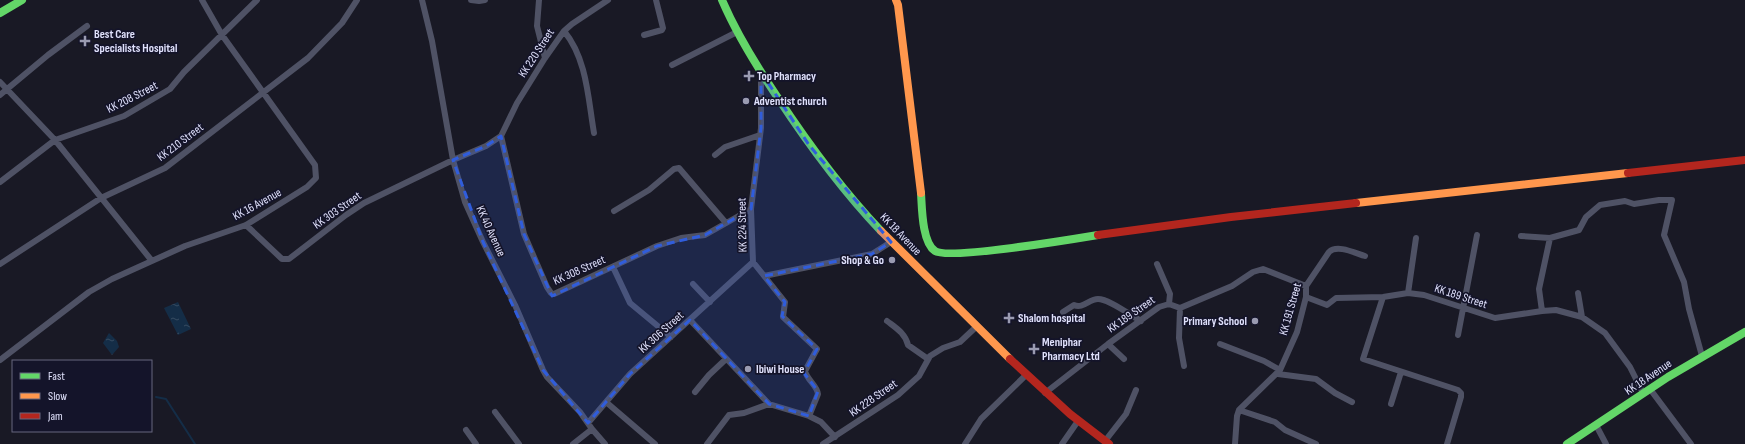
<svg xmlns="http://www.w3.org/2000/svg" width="1745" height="444" font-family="'Sofia Sans Condensed',sans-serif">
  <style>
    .water { fill: url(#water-ripples) }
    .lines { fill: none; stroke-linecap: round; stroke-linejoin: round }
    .stream { stroke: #142d47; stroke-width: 2 }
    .street { stroke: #4f5265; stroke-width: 6 }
    .fast { stroke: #63d668; stroke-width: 8 }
    .slow { stroke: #ff974d; stroke-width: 8 }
    .jam { stroke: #b3261e; stroke-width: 8 }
    .marked { fill: #305ddc; fill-opacity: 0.2; stroke: #305ddc; stroke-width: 3; stroke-dasharray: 8 5; stroke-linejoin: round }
    .poi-dot { fill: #9a9bb1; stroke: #14142a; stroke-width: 1.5 }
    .labels { text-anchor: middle; stroke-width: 3.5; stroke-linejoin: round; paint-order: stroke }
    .poi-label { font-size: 12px; font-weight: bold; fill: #e0e1fc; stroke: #14142a; text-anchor: start }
    .street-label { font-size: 12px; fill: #e0e1fc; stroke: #14142a }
  </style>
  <defs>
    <pattern id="water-ripples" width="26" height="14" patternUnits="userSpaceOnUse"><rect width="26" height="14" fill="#142d47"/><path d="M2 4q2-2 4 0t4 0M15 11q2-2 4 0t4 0" fill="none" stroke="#364b62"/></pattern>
  </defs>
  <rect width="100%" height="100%" fill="#191925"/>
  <path class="water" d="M178,302l13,27 -13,6 -14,-27z
    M109,333l8,8 2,6 -7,8 -9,-12z"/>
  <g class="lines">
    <path class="stream" d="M156,397l10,2 29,45"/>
    <path class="street" d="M422,0l10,41 21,119 12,42 18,40 32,63 28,65 4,7 33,35 12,17 13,15
      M471,0l8,1 6,-1
      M539,0l-2,26 8,32
      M564,31c23,28 24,67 30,102
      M644,35l18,-5 1,-2 -7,-28
      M672,65l65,-33
      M761,72v56l-10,81 2,53 32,40 -2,15 34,32 -12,22c2,9 12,14 13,23l-9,22
      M0,82l55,58 97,121
      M0,95l48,-40 39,-29
      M501,136l16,-33 28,-45 19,-27 8,-7 36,-24
      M715,155l10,-8 35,-12
      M0,182l55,-42 69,-24 46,-27 14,-17 73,-72
      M614,211l35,-21 25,-21 5,-1 47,55
      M246,225l36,34h7l57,-44 18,-12 89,-43 33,-14 15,-10 23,98 23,53 4,6 3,1 103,-48 24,-8 24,-3 46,-26
      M1521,236l29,2 -11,51 3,22 14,-1 26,7 23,16 25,34 13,26
      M1550,238l29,-8 7,-13 14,-12 25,-4 9,3 25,-4h13l-8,35 20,47 5,27 13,47
      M0,264l101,-66 64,-30 143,-110 34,-35 15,-23
      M1157,264l13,30 -1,10
      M613,267l17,36 41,34
      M764,276l108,-22 19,-12
      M693,284l17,18
      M1408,293l8,-55
      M1578,293l4,24
      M1306,297l21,8 9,-7 47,-1 25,-4 16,2 71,23 47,-7
      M1383,297l-20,62 95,31 3,3v4l-14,47
      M1180,308l-1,30 5,28
      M1063,312l11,-7c9,4 15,-6 24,-6 11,0 32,16 43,22
      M690,320l79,84 40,12 12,6 14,15
      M887,321c9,7 18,12 21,24l20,14
      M1458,335l19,-100
      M1108,344l16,15
      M1220,344l44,17 16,9
      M0,360l89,-68 23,-13 73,-33 61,-21 61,-38 9,-9 -1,-13 -93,-130 -20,-35
      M1278,374l38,5 19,14 17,9
      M1650,389l41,55
      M695,392l14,-17 17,-16
      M1045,393l63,-49 51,-37 10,-3 11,4 52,-22 21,-14 10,-3 43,17
      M606,402l49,42
      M1391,404l10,-32
      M1239,410l36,12 10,8 31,14
      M495,412l24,32
      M588,423l42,-49 123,-112
      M1597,427l9,17
      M466,430l10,14
      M1105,441l21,-27 10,-24
      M573,444l19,-15
      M707,444l22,-29 15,-2 25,-9
      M823,444l75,-49 21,-19 11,-20 13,-8 17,-6 16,-15
      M965,444l16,-25 45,-44
      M1062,444l16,-23
      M1235,444l2,-28 2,-6 41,-40 17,-38 9,-35v-11l23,-34c8,-8 26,1 36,4"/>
    <path class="fast" d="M722,0c15,35 35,67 56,98 31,47 64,92 103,133
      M0,13l22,-13
      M921,193c1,15 1,49 14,58 13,9 139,-12 163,-16
      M1567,444l101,-67 77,-45"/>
    <path class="slow" d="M896,0l2,5 23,188
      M1356,203l272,-30
      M881,231l129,128"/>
    <path class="jam" d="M1628,173l117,-13
      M1098,235l133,-18 125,-14
      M1010,359l60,55 39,30"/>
  </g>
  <path class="marked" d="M761,72l48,73 82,97 -19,12 -108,22 21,26 -3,14 35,33 -13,24 14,18 -9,25 -40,-12 -79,-84 -60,54 -42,49 -45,-53 -60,-128 -30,-82 33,-14 15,-10 23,98 28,62 105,-50 48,-11 46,-26 10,-81z"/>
  <g class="poi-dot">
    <path d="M83 35h4v4h4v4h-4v4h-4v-4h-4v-4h4z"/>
    <path d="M747 70h4v4h4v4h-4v4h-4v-4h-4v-4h4z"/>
    <circle cx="746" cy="101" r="4"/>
    <circle cx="892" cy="260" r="4"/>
    <path d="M1007 312h4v4h4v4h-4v4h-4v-4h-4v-4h4z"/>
    <circle cx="1255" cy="321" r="4"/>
    <path d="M1032 343h4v4h4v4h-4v4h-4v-4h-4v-4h4z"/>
    <circle cx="748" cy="369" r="4"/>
  </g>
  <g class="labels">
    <g class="poi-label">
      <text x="94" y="38">Best Care<tspan x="94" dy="14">Specialists Hospital</tspan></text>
      <text x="757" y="80">Top Pharmacy</text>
      <text x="754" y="105">Adventist church</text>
      <text x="884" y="264" text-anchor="end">Shop &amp; Go</text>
      <text x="1018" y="322">Shalom hospital</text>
      <text x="1247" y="325" text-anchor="end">Primary School</text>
      <text x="1042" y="346">Meniphar<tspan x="1042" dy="14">Pharmacy Ltd</tspan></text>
      <text x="756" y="373">Ibiwi House</text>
    </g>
    <g class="street-label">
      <text transform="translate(536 53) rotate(-57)" y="4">KK 220 Street</text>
      <text transform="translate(132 97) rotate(-27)" y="4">KK 208 Street</text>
      <text transform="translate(180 142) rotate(-37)" y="4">KK 210 Street</text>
      <text transform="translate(257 204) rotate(-29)" y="4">KK 16 Avenue</text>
      <text transform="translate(337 210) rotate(-35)" y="4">KK 303 Street</text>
      <text transform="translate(742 225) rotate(-91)" y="4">KK 224 Street</text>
      <text transform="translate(491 231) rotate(65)" y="4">KK 40 Avenue</text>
      <text transform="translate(901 234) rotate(46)" y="4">KK 18 Avenue</text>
      <text transform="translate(579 270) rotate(-24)" y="4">KK 308 Street</text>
      <text transform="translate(1461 296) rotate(18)" y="4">KK 189 Street</text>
      <text transform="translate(1290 309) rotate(-74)" y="4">KK 191 Street</text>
      <text transform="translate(1131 314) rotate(-35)" y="4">KK 189 Street</text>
      <text transform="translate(661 332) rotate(-42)" y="4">KK 306 Street</text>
      <text transform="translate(1648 377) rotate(-34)" y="4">KK 18 Avenue</text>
      <text transform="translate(873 398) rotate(-35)" y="4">KK 228 Street</text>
    </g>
  </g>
  <rect x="12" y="360" width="140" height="72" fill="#14142a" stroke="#66667e"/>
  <rect x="20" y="373" width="20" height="6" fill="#63d668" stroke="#66667e"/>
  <text x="48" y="380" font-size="12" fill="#e0e1fc">Fast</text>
  <rect x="20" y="393" width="20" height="6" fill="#ff974d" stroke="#66667e"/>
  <text x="48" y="400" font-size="12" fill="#e0e1fc">Slow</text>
  <rect x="20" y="413" width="20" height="6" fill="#b3261e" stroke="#66667e"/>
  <text x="48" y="420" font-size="12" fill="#e0e1fc">Jam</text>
</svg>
